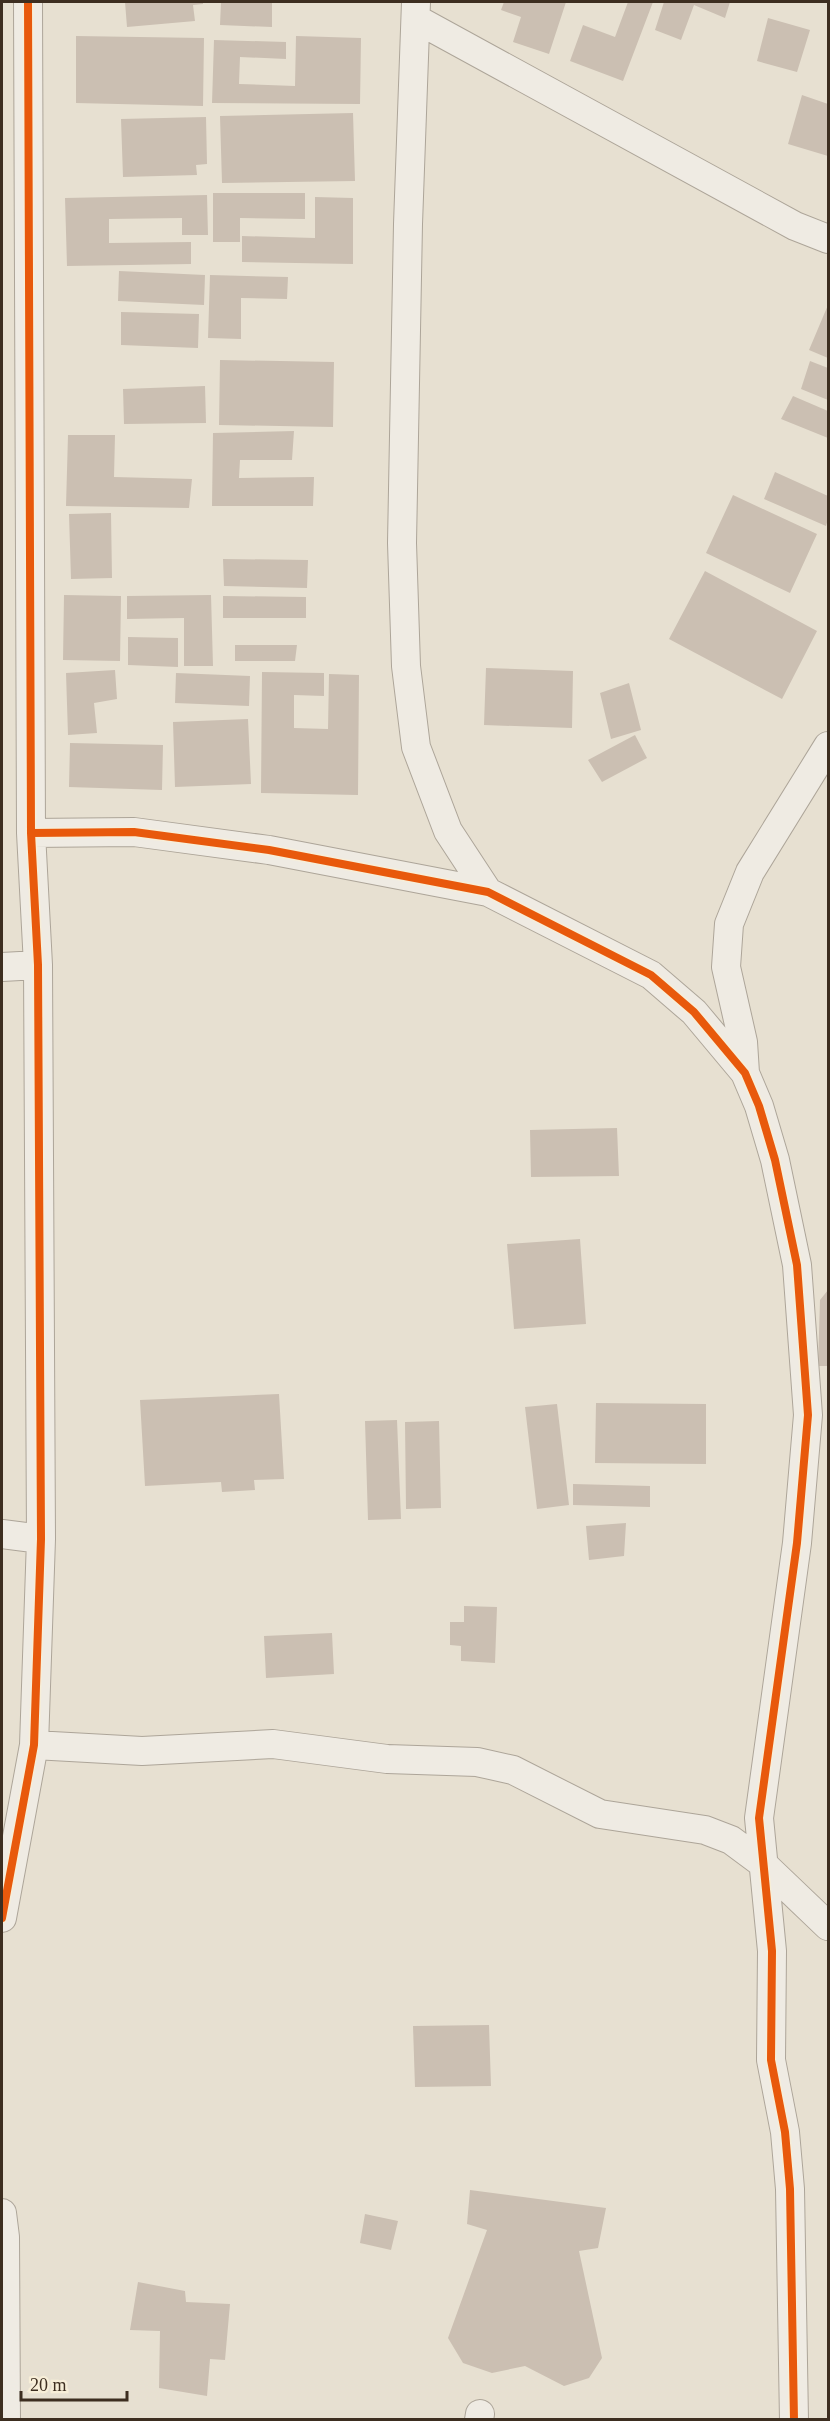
<svg xmlns="http://www.w3.org/2000/svg" width="830" height="2421" font-family="Georgia,serif">
  <style>
    .building { fill: #cbbfb2 }
    .lines { fill: none; stroke-linecap: round; stroke-linejoin: round }
    .street-casing { stroke: #ada599; stroke-width: 30 }
    .street { stroke: #efebe3; stroke-width: 28 }
    .cycleway-casing { stroke: #f7eed8; stroke-width: 11 }
    .cycleway { stroke: #e8590c; stroke-width: 8 }
  </style>
  <rect width="100%" height="100%" fill="#e7e0d1"/>
  <path class="building" d="M125,2h78v2l-10,1 2,16 -68,6z
    M221,2h51v25l-52,-2z
    M504,2h62l-17,52 -36,-12 8,-25 -20,-7z
    M628,2h25l-30,79 -53,-20 13,-36 32,12z
    M664,2h66l-5,16 -31,-13 -13,35 -26,-10z
    M768,18l42,12 -13,42 -40,-11z
    M76,36l128,2 -1,68 -127,-3z
    M296,36l65,2 -1,66 -148,-1 2,-63 72,2v17l-46,-2 -1,27 56,2z
    M802,95l26,9v52l-40,-12z
    M353,113l2,68 -133,2 -2,-67z
    M206,117l1,47 -11,1 1,10 -74,2 -2,-58z
    M213,193h92v26l-65,-1v24h-27z
    M207,195l1,40h-26v-17l-73,1v24l82,-1v22l-124,2 -2,-68z
    M315,197l38,1v66l-111,-2v-26l73,2z
    M119,271l86,4 -1,30 -86,-4z
    M210,275l78,2 -1,22 -46,-1v41l-33,-1z
    M828,305v53l-19,-8z
    M121,312l78,2 -1,34 -77,-3z
    M220,360l114,2 -1,65 -114,-2z
    M810,361l18,7v32l-27,-11z
    M205,386l1,37 -82,1 -1,-35z
    M793,396l35,15v27l-47,-19z
    M294,431l-2,29h-52l-1,18 75,-1 -1,29h-101l1,-73z
    M68,435h47l-1,42 78,2 -3,29 -123,-2z
    M775,472l53,24v23l-2,7 -62,-27z
    M733,495l84,39 -27,59 -84,-40z
    M111,513l1,65 -41,1 -2,-65z
    M223,559l85,1 -1,28 -83,-2z
    M705,571l112,60 -35,68 -113,-60z
    M64,595l57,1 -1,65 -57,-1z
    M211,595l2,71h-29v-48l-57,1v-23z
    M223,596l83,1v21h-83z
    M128,637l50,1v29l-50,-2z
    M235,645h62l-2,16h-60z
    M486,668l87,3 -1,57 -88,-3z
    M115,670l2,29 -23,4 3,30 -29,2 -2,-62z
    M262,672l62,1v23l-30,-1v33l34,1 1,-55 30,1 -1,120 -97,-2z
    M176,673l74,3 -1,30 -74,-3z
    M629,683l12,47 -30,9 -11,-46z
    M248,719l3,65 -76,3 -2,-65z
    M635,735l12,23 -45,24 -14,-22z
    M70,743l93,2 -1,45 -93,-3z
    M617,1128l2,48 -88,1 -1,-47z
    M580,1239l6,85 -72,5 -7,-85z
    M828,1290v76h-10l2,-66z
    M279,1394l5,85 -30,1 1,10 -33,2 -1,-10 -76,4 -5,-86z
    M596,1403l110,1v60l-111,-1z
    M557,1404l12,101 -32,4 -12,-102z
    M397,1420l4,99 -33,1 -3,-99z
    M439,1421l2,87 -35,1 -1,-87z
    M573,1484l77,2v21l-77,-2z
    M626,1523l-2,33 -35,4 -3,-34z
    M464,1606l33,1 -2,56 -34,-2v-15l-11,-1v-23h14z
    M332,1633l2,41 -68,4 -2,-42z
    M489,2025l2,61 -76,1 -2,-61z
    M470,2190l136,18 -8,40 -19,3 23,107 -13,20 -25,8 -39,-20 -33,7 -29,-10 -15,-25 39,-108 -20,-6z
    M365,2214l33,7 -7,29 -31,-7z
    M138,2282l47,9 1,11 44,2 -5,56 -15,-1 -3,37 -48,-8 1,-57 -30,-1z"/>
  <g class="lines">
    <g class="street-casing">
      <path id="street" d="M416,2l-8,222 -6,319 4,123 10,81 32,84 40,61
        M416,19l379,207 33,13
        M31,833l103,-1 135,18 219,42 163,83 43,37 51,61 14,33 16,54 22,105 11,150 -11,128 -38,275 13,133 -1,109 14,72 5,57 4,231
        M2,967l36,-2
        M745,1073l-2,-31 -17,-75 3,-43 21,-52 78,-126
        M2,1534l39,5
        M34,1745l108,6 131,-7 114,15 90,3 36,8 87,44 105,16 26,10 31,23 66,63
        M2,1918l32,-173 7,-206 -3,-574 -7,-132 -3,-831
        M2,2213l3,24 1,183
        M479,2420l1,-6"/>
    </g>
    <use href="#street" class="street"/>
    <g class="cycleway-casing">
      <path id="cycleway" d="M31,833l103,-1 135,18 219,42 163,83 43,37 51,61 14,33 16,54 22,105 11,150 -11,128 -38,275 13,133 -1,109 14,72 5,57 4,231
        M2,1918l32,-173 7,-206 -3,-574 -7,-132 -3,-831"/>
    </g>
    <use href="#cycleway" class="cycleway"/>
  </g>
  <rect width="830" height="2421" fill="none" stroke="#3d2e20" stroke-width="6"/>
  <path d="M21 2391v9h106v-9" fill="none" stroke="#3d2e20" stroke-width="3"/>
  <text x="30" y="2391" font-size="18" fill="#3d2e20" stroke="#f7eed8" stroke-width="4.5" paint-order="stroke">20 m</text>
</svg>
